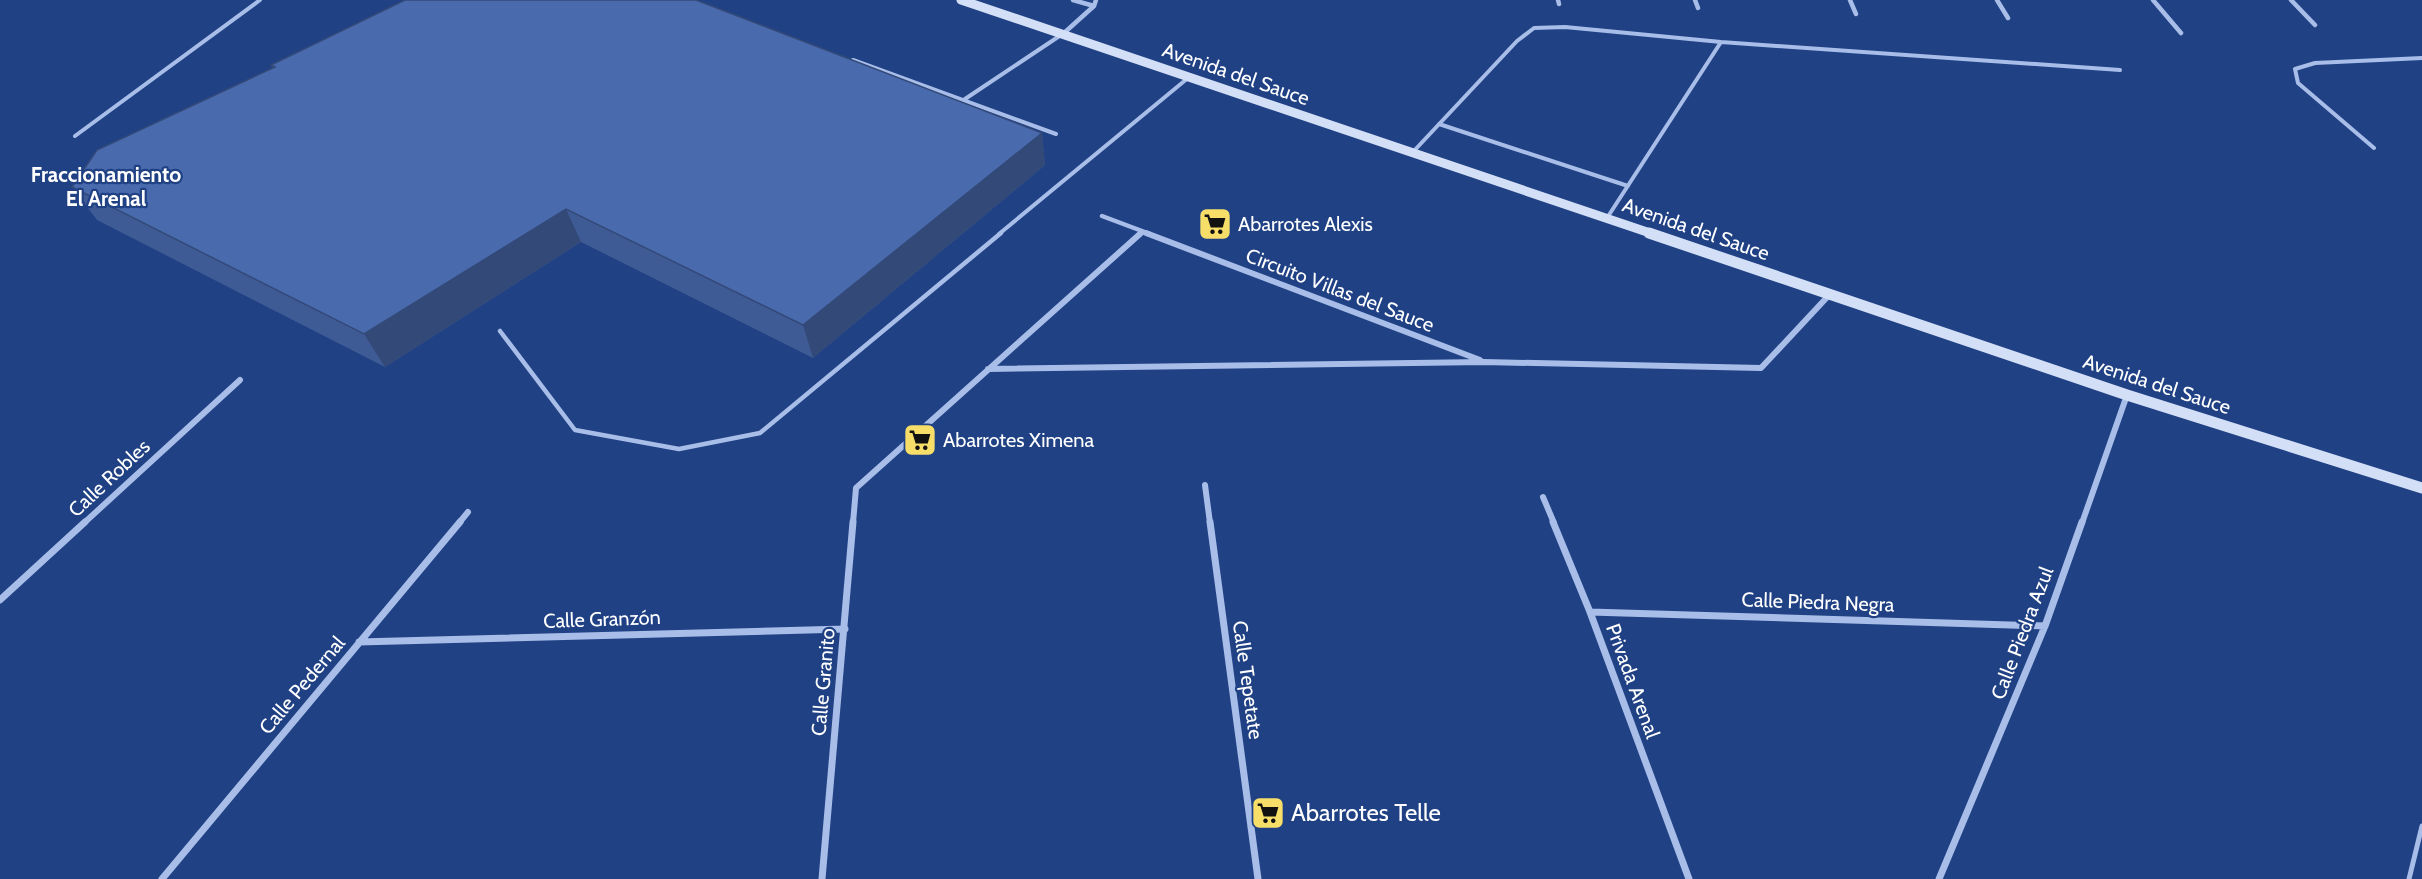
<svg xmlns="http://www.w3.org/2000/svg" width="2422" height="879" font-family="Cabin,sans-serif">
  <style>
    .lines { fill: none; stroke-linecap: round; stroke-linejoin: round }
    .service-far2 { stroke: #a8bee9; stroke-width: 4 }
    .service-far1 { stroke: #a8bee9; stroke-width: 4.5 }
    .service { stroke: #a8bee9; stroke-width: 5 }
    .minor-far2 { stroke: #a8bee9; stroke-width: 4.5 }
    .minor-far1 { stroke: #a8bee9; stroke-width: 6 }
    .minor { stroke: #a8bee9; stroke-width: 7 }
    .secondary-far1 { stroke: #d3dff7; stroke-width: 9 }
    .secondary { stroke: #d3dff7; stroke-width: 11 }
    .wall { fill: #3f5b95 }
    .shaded-wall { fill: #334a79 }
    .building { fill: #496aad; stroke: #334a79; stroke-width: 1.5 }
    .labels { text-anchor: middle; stroke-width: 4.5; stroke-linejoin: round; paint-order: stroke }
    .street-label { font-size: 20px; fill: #fff; stroke: #204184 }
    .poi-label { font-size: 20px; fill: #fff; stroke: #204184; text-anchor: start }
    .neighbourhood-label { font-size: 21px; font-weight: bold; fill: #fff; stroke: #204184 }
    .near-poi-label { font-size: 24px; fill: #fff; stroke: #204184; text-anchor: start }
  </style>
  <rect width="100%" height="100%" fill="#204184"/>
  <g class="lines">
    <path class="service-far2" d="M853,60l203,74
      M965,99l96,-64
      M1439,124l189,62
      M75,136l185,-136
      M2374,148l-76,-65 -3,-14 20,-6 107,-5
      M1412,153l105,-112 17,-13 31,-1 156,15 399,28
      M1607,218l114,-176
      M999,234l189,-156"/>
    <path class="service-far1" d="M500,331l75,99 104,19 81,-16 241,-200"/>
    <path class="service" d="M2409,879l13,-53"/>
    <path class="minor-far2" d="M1073,0l21,6
      M1558,0l1,4
      M1695,0l3,8
      M1850,0l6,14
      M1997,0l11,18
      M2153,0l28,33
      M2291,0l24,25
      M1064,33l30,-27 2,-6
      M1102,216l48,18
      M1139,234l3,-2"/>
    <path class="minor-far1" d="M1146,233l334,127
      M988,369l496,-7 277,6 70,-75
      M1205,485l5,38
      M1543,497l11,26
      M84,523l156,-143
      M459,523l9,-11
      M853,523l3,-35 285,-255
      M2082,523l45,-128"/>
    <path class="minor" d="M1210,522l48,357
      M1553,522l37,90 99,267
      M0,600l85,-78
      M1590,612l455,14
      M359,642l486,-13
      M162,879l298,-357
      M822,879l31,-357
      M1939,879l106,-253 37,-104"/>
    <path class="secondary-far1" d="M961,0l692,234"/>
    <path class="secondary" d="M1649,233l478,162 295,93"/>
  </g>
  <path class="wall" d="M271,65l771,68 3,32 -232,193 -232,-116 -196,125 -288,-147 -25,-33 201,-119z"/>
  <path class="shaded-wall" d="M1042,133l3,32 -232,193 -10,-33z
    M566,209l15,33 -196,125 -21,-33z"/>
  <path class="building" d="M405,0h291l346,133 -239,192 -237,-116 -202,125 -292,-147 25,-37 178,-83 -4,-2z"/>
  <defs>
    <g id="supermarket-square" transform="scale(1.725)"><rect x="-9" y="-9" width="18" height="18" rx="4" fill="#f6de69" stroke="#204184"/><path d="M-6-5.5h2.5l.6 2H6L4.5 2H-2.5L-4.4-4H-6ZM-1.5 3.2a1.3 1.3 0 1 0 .1 0ZM3 3.2a1.3 1.3 0 1 0 .1 0Z" fill="#111"/></g>
  </defs>
  <g fill-rule="evenodd">
    <use href="#supermarket-square" x="1215" y="224"/>
    <use href="#supermarket-square" x="920" y="440"/>
    <use href="#supermarket-square" x="1268" y="813"/>
  </g>
  <g class="labels">
    <g class="street-label">
      <text transform="translate(1236 74) rotate(19)" y="7">Avenida del Sauce</text>
      <text transform="translate(1696 229) rotate(19)" y="7">Avenida del Sauce</text>
      <text transform="translate(1340 290) rotate(21)" y="7">Circuito Villas del Sauce</text>
      <text transform="translate(2157 384) rotate(18)" y="7">Avenida del Sauce</text>
      <text transform="translate(109 478) rotate(-43)" y="7">Calle Robles</text>
      <text transform="translate(1818 602) rotate(2)" y="7">Calle Piedra Negra</text>
      <text transform="translate(602 619) rotate(-2)" y="7">Calle Granzón</text>
      <text transform="translate(2022 633) rotate(-69)" y="7">Calle Piedra Azul</text>
      <text transform="translate(1248 680) rotate(82)" y="7">Calle Tepetate</text>
      <text transform="translate(1633 681) rotate(70)" y="7">Privada Arenal</text>
      <text transform="translate(823 682) rotate(-85)" y="7">Calle Granito</text>
      <text transform="translate(302 685) rotate(-50)" y="7">Calle Pedernal</text>
    </g>
    <g class="poi-label">
      <text x="1238" y="231">Abarrotes Alexis</text>
      <text x="943" y="447">Abarrotes Ximena</text>
    </g>
    <g class="neighbourhood-label">
      <text x="106" y="182">Fraccionamiento<tspan x="106" dy="24">El Arenal</tspan></text>
    </g>
    <g class="near-poi-label">
      <text x="1291" y="821">Abarrotes Telle</text>
    </g>
  </g>
</svg>
